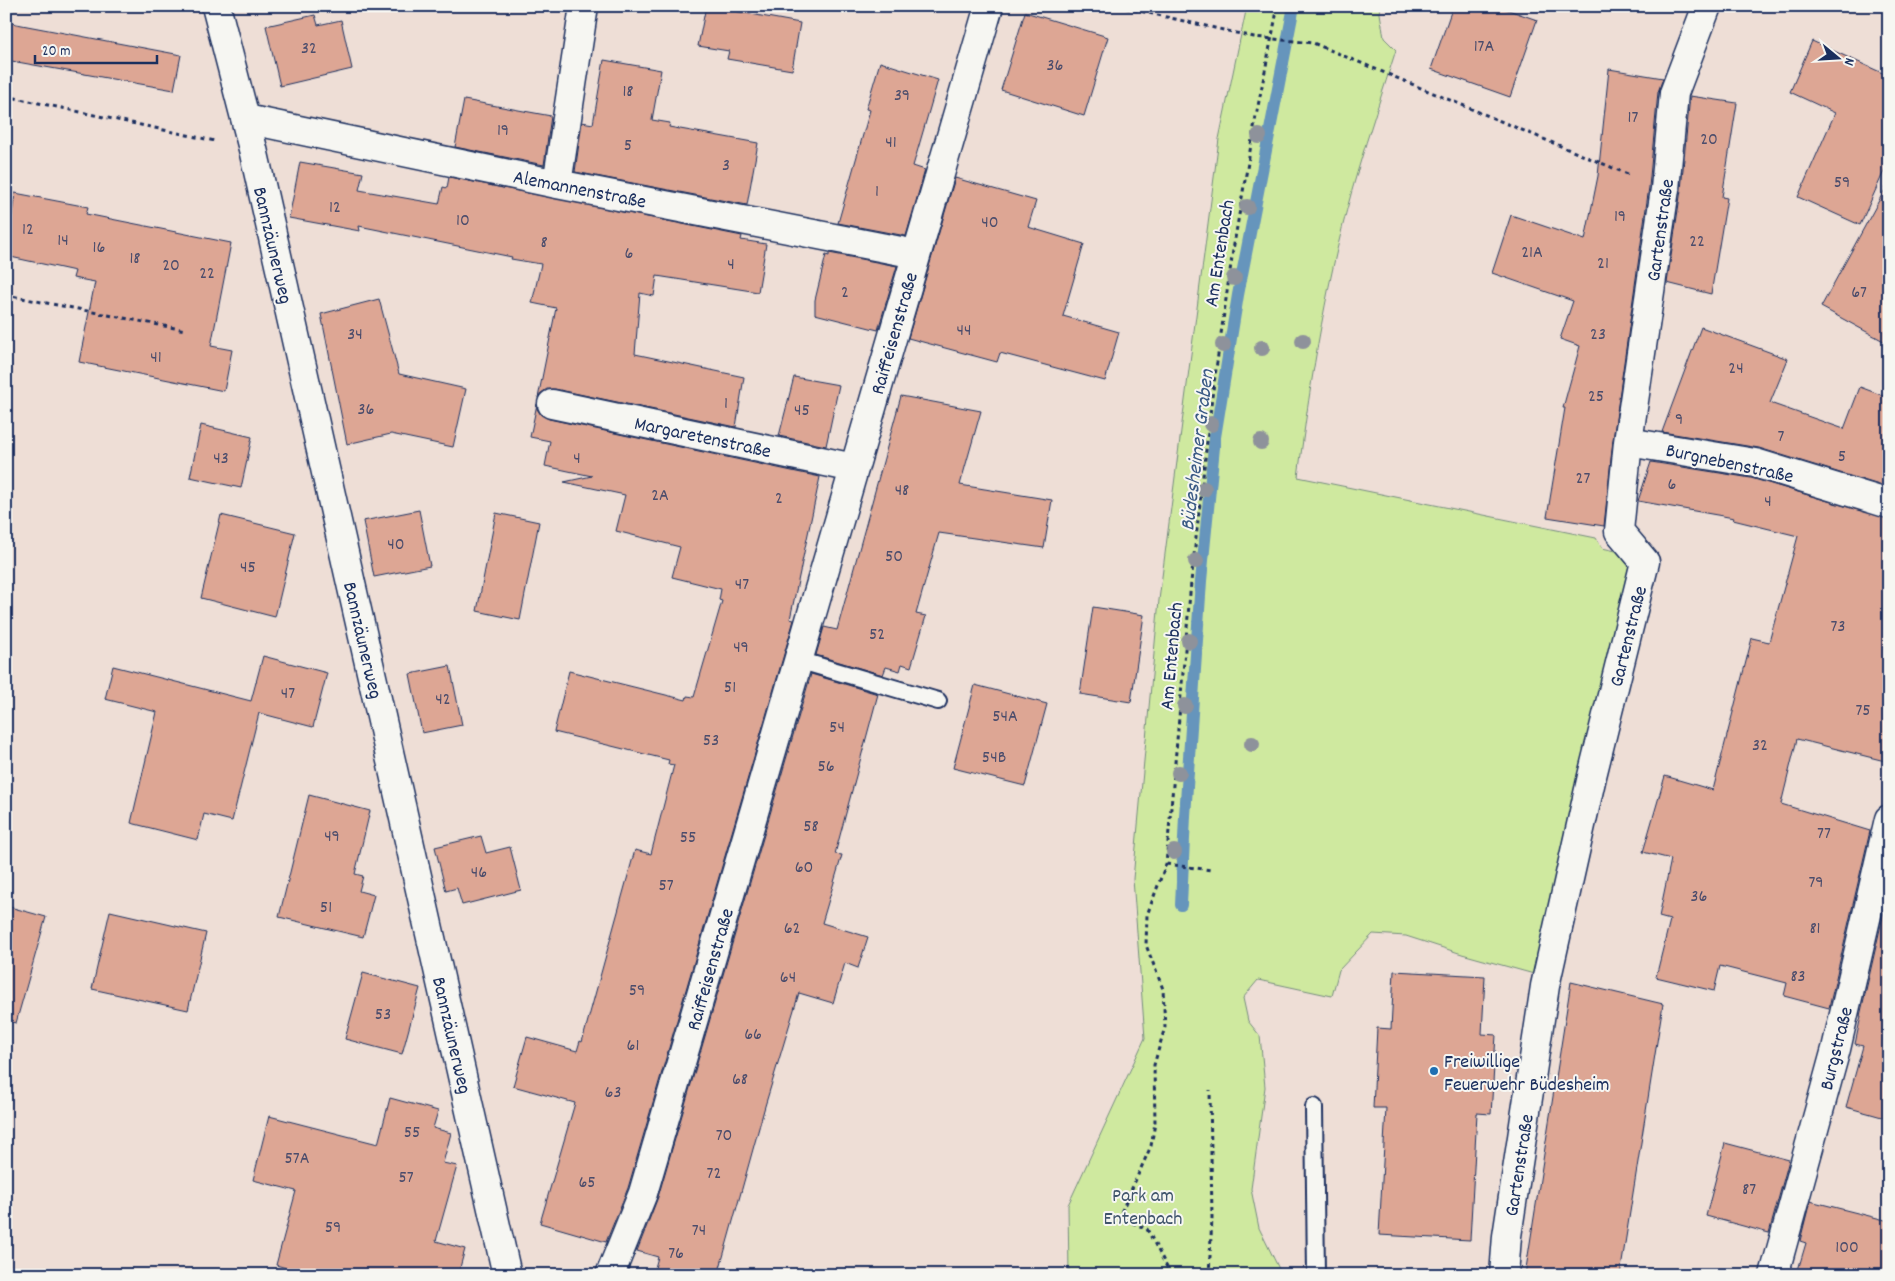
<svg xmlns="http://www.w3.org/2000/svg" width="1895" height="1281" font-family="Dekko,sans-serif">
  <style>
    .green { fill: #cfe99f; stroke: #758c7e }
    .lines { fill: none; stroke-linecap: round; stroke-linejoin: round }
    .stream { stroke: #6695bc; stroke-width: 12 }
    .building { fill: #dda694; stroke: #1b2f5e }
    .service-casing { stroke: #1b2f5e; stroke-width: 20 }
    .minor-casing { stroke: #1b2f5e; stroke-width: 31 }
    .tertiary-casing { stroke: #1b2f5e; stroke-width: 31 }
    .path { stroke: #1b2f5e; stroke-width: 3; stroke-dasharray: 4 4; stroke-linecap: butt }
    .service { stroke: #f6f6f2; stroke-width: 16 }
    .minor { stroke: #f6f6f2; stroke-width: 28 }
    .tertiary { stroke: #f6f6f2; stroke-width: 28 }
    .tree { fill: #8e929b }
    .poi-dot { fill: #1f6fb2; stroke: #f6f6f2; stroke-width: 2 }
    .labels { text-anchor: middle; stroke-width: 4; stroke-linejoin: round; paint-order: stroke }
    .number-label { font-size: 18px; fill: #4c4d6c }
    .street-label { font-size: 20px; fill: #1b2f5e; stroke: #f6f6f2 }
    .poi-label { font-size: 20px; fill: #1b2f5e; stroke: #f6f6f2; text-anchor: start }
    .park-label { font-size: 20px; fill: #3f546b; stroke: #f6f6f2 }
    .water-label { font-size: 21px; font-style: italic; fill: #3a5a85; stroke: #f6f6f2 }
  </style>
  <rect width="100%" height="100%" fill="#eeded6"/>
  <filter id="ink" filterUnits="userSpaceOnUse"><feTurbulence type="fractalNoise" baseFrequency=".02" numOctaves="2"/><feDisplacementMap in="SourceGraphic" scale="10" xChannelSelector="R" yChannelSelector="G"/><feConvolveMatrix kernelMatrix="1 2 1 2 8 2 1 2 1" color-interpolation-filters="sRGB"/></filter>
  <g filter="url(#ink)">
    <path class="green" d="M1247,6l132,1 5,31 12,12c-13,41 -27,82 -39,123 -29,99 -46,203 -59,304l298,61 6,10 14,3 19,22 -101,401 -72,-20 -56,-18 -33,-2 -34,36 -7,26 -74,-16 -15,18 5,23 12,15 5,51 -14,102 8,39 23,47h-213l-1,-70 77,-167 -12,-159 26,-279 60,-461z"/>
    <g class="lines">
      <path class="stream" d="M1181,905l4,-89 16,-235 14,-144 23,-142 56,-289"/>
    </g>
    <path class="building" d="M706,6l94,17 -8,47 -65,-11 2,-8 -31,-5z
      M1453,6h44l40,14 -27,77 -79,-28z
      M1025,12l83,25 -24,79 -83,-26z
      M315,15l3,10 23,-5 11,49 -72,17 -14,-60z
      M6,22l175,33 -7,35 -168,-30z
      M1812,41l77,35v84l-29,65 -62,-28 37,-84 -45,-21z
      M604,60l57,10 -9,50 18,3 -1,4 89,16 -11,62 -172,-33 7,-50 11,2z
      M880,62l58,18 -25,86 12,4 -19,66 -68,-13 32,-113 -4,-1z
      M1609,69l54,9 -5,14 -9,95 -36,253 -9,86 -57,-9 18,-109h-2l17,-62 -20,-7 13,-38 -81,-28 19,-58 74,25 13,-64z
      M1690,96l47,7 -15,94 5,1 -16,96 -44,-11 14,-93z
      M464,100l87,16 -7,49 -89,-18z
      M300,162l63,11 -4,17 80,14 4,-17 4,1 2,-11 293,59 -1,4 25,4 -8,48 -101,-16 -3,20 -14,-3 -5,61 109,23 -8,50 -181,-38h-8l-6,4 -3,5 18,-90 -24,-5 9,-39 -30,-5 1,-2 -153,-31 1,5 -71,-13z
      M955,178l81,23 -8,26 56,17 -21,72 56,16 -14,49 -105,-28 -3,9 -89,-24z
      M1889,182v162l-68,-37z
      M15,193l73,14 -2,7 145,29 -20,103 21,4 -8,41 -145,-29 16,-80 -22,-4 2,-7 -69,-15z
      M829,253l68,13 -19,64 -63,-16v-14l11,-45 3,1z
      M379,299l20,75 67,15 -13,58 -62,-13 -44,10 -26,-130z
      M1701,327l87,32 -18,44 74,26 16,-42 29,11v90l-130,-40 -97,-16z
      M794,377l45,8 -13,61 -47,-10z
      M901,396l80,15 -21,74 92,15 -8,48 -105,-15 -23,81 10,2 -15,51 -9,-3 -2,7 -14,-4 -3,8 -67,-20 8,-28 13,3z
      M537,404v5l4,6 8,4 271,58 -30,142 4,1 -166,568 -22,54 -66,-19 35,-120 -62,-17 14,-49 50,14 3,-10 2,1 53,-192 16,4 23,-89 -6,-1 1,-4 -115,-28 15,-61 117,29 1,-4 7,1 28,-96 -3,-1 2,-11 -49,-12 8,-30 -64,-16 9,-36 -61,-13 28,-6 -47,-10 5,-25 -20,-4z
      M201,425l51,12 -11,51 -51,-11z
      M1651,462l100,16 138,41v243l-92,-23 -16,65 89,27 -41,177 -45,-12 3,-13 -67,-17 -6,25 -58,-14 14,-57 -11,-3 12,-58 -28,-7 22,-76 48,14 39,-152 17,4 29,-106 -65,-16 1,-2 -96,-17z
      M419,510l11,56 -56,11 -11,-56z
      M496,513l43,9 -19,98 -43,-9z
      M221,515l74,18 -20,84 -74,-19z
      M1093,607l51,8 -13,87 -51,-8z
      M263,656l64,17 -14,54 -54,-14 -27,108 -28,-7 -6,26 -67,-17 26,-111 -52,-13 8,-33 138,35z
      M450,666l12,59 -40,8 -12,-59z
      M811,674l67,20 -43,160 7,1 -20,68 46,14 -10,31 -13,-5 -12,40 -34,-10 -34,113 -47,169h-65l5,-18 -21,-6 21,-54z
      M975,685l72,19 -22,82 -72,-18z
      M309,795l61,16 -15,63 8,2 -4,15 15,4 -11,42 -84,-20z
      M481,836l5,17 24,-6 11,43 -59,15 -5,-17 -11,3 -11,-44z
      M1889,890v229l-43,-12 17,-61 -8,-2 6,-28h-1z
      M6,906l40,11 -30,106 -10,-2z
      M110,911l96,22 -18,77 -96,-21z
      M1394,971l91,5 -3,58 14,1 -5,79 -14,-1 -7,127 -91,-5 7,-127h-13l4,-80 14,1z
      M363,973l57,15 -18,66 -57,-15z
      M1571,982l92,22 -43,271h-95z
      M390,1098l48,13 -5,17 18,5 -8,30 14,3 -21,75 29,8 -7,26h-147l-35,-10 20,-74 -43,-11 16,-64 109,28z
      M1725,1143l64,17 -20,73 -63,-17z
      M1810,1201l79,20v54h-72l-19,-5 8,-27 -6,-2z"/>
    <g class="lines">
      <g class="service-casing">
        <path id="service" d="M798,660l140,41
          M1314,1107l2,168"/>
      </g>
      <g class="minor-casing">
        <path id="minor" d="M216,6l37,143 254,1126
          M246,119l311,65 359,70
          M557,184l27,-178
          M552,404l302,64
          M1628,442l127,21 134,41
          M1504,1275l3,-39 38,-250 47,-210 53,-214 -26,-31 9,-89 37,-253 9,-96 33,-87
          M1774,1275l62,-226 53,-230"/>
      </g>
      <g class="tertiary-casing">
        <path id="tertiary" d="M610,1275l33,-82 346,-1187"/>
      </g>
      <path class="path" d="M1118,6l136,31 59,6 317,132
        M6,96l209,45
        M6,295l179,35
        M1166,864l45,6
        M1171,1275l-24,-46 -28,-12 32,-71 4,-23 -1,-58 11,-38 -2,-38 -17,-44 1,-30 19,-51 25,-282 21,-185 21,-147 23,-134 22,-110
        M1209,1275l3,-57 -2,-128"/>
      <use href="#service" class="service"/>
      <use href="#minor" class="minor"/>
      <use href="#tertiary" class="tertiary"/>
    </g>
    <g class="tree">
      <circle cx="1259" cy="136" r="8"/>
      <circle cx="1247" cy="207" r="8"/>
      <circle cx="1234" cy="278" r="8"/>
      <circle cx="1303" cy="341" r="8"/>
      <circle cx="1223" cy="345" r="8"/>
      <circle cx="1262" cy="348" r="8"/>
      <circle cx="1211" cy="424" r="8"/>
      <circle cx="1261" cy="442" r="8"/>
      <circle cx="1204" cy="489" r="8"/>
      <circle cx="1196" cy="561" r="8"/>
      <circle cx="1189" cy="641" r="8"/>
      <circle cx="1185" cy="706" r="8"/>
      <circle cx="1252" cy="744" r="8"/>
      <circle cx="1179" cy="773" r="8"/>
      <circle cx="1174" cy="852" r="8"/>
    </g>
  </g>
  <circle class="poi-dot" cx="1434" cy="1071" r="5"/>
  <g class="labels">
    <g class="number-label">
      <text x="1484" y="51">17A</text>
      <text x="309" y="53">32</text>
      <text x="1055" y="70">36</text>
      <text x="628" y="96">18</text>
      <text x="902" y="100">39</text>
      <text x="1633" y="122">17</text>
      <text x="503" y="135">19</text>
      <text x="1709" y="144">20</text>
      <text x="891" y="147">41</text>
      <text x="628" y="150">5</text>
      <text x="726" y="170">3</text>
      <text x="1842" y="187">59</text>
      <text x="877" y="196">1</text>
      <text x="335" y="212">12</text>
      <text x="1620" y="221">19</text>
      <text x="463" y="225">10</text>
      <text x="990" y="227">40</text>
      <text x="28" y="234">12</text>
      <text x="63" y="245">14</text>
      <text x="1697" y="246">22</text>
      <text x="544" y="247">8</text>
      <text x="99" y="252">16</text>
      <text x="1532" y="257">21A</text>
      <text x="629" y="258">6</text>
      <text x="135" y="263">18</text>
      <text x="1603" y="268">21</text>
      <text x="731" y="269">4</text>
      <text x="171" y="270">20</text>
      <text x="207" y="278">22</text>
      <text x="845" y="297">2</text>
      <text x="1859" y="297">67</text>
      <text x="964" y="335">44</text>
      <text x="355" y="339">34</text>
      <text x="1598" y="339">23</text>
      <text x="156" y="362">41</text>
      <text x="1736" y="373">24</text>
      <text x="1596" y="401">25</text>
      <text x="726" y="408">1</text>
      <text x="366" y="414">36</text>
      <text x="802" y="415">45</text>
      <text x="1679" y="424">9</text>
      <text x="1781" y="441">7</text>
      <text x="1842" y="461">5</text>
      <text x="221" y="463">43</text>
      <text x="577" y="463">4</text>
      <text x="1583" y="483">27</text>
      <text x="1672" y="489">6</text>
      <text x="902" y="495">48</text>
      <text x="660" y="500">2A</text>
      <text x="779" y="503">2</text>
      <text x="1768" y="506">4</text>
      <text x="396" y="549">40</text>
      <text x="894" y="561">50</text>
      <text x="248" y="572">45</text>
      <text x="742" y="589">47</text>
      <text x="1838" y="631">73</text>
      <text x="877" y="639">52</text>
      <text x="741" y="652">49</text>
      <text x="730" y="692">51</text>
      <text x="288" y="698">47</text>
      <text x="443" y="704">42</text>
      <text x="1863" y="715">75</text>
      <text x="1005" y="721">54A</text>
      <text x="837" y="732">54</text>
      <text x="711" y="745">53</text>
      <text x="1760" y="750">32</text>
      <text x="994" y="762">54B</text>
      <text x="826" y="771">56</text>
      <text x="811" y="831">58</text>
      <text x="1824" y="838">77</text>
      <text x="332" y="841">49</text>
      <text x="688" y="842">55</text>
      <text x="804" y="872">60</text>
      <text x="479" y="877">46</text>
      <text x="1816" y="887">79</text>
      <text x="666" y="890">57</text>
      <text x="1699" y="901">36</text>
      <text x="326" y="912">51</text>
      <text x="792" y="933">62</text>
      <text x="1815" y="933">81</text>
      <text x="1798" y="981">83</text>
      <text x="788" y="982">64</text>
      <text x="637" y="995">59</text>
      <text x="383" y="1019">53</text>
      <text x="753" y="1039">66</text>
      <text x="633" y="1050">61</text>
      <text x="740" y="1084">68</text>
      <text x="613" y="1097">63</text>
      <text x="412" y="1137">55</text>
      <text x="724" y="1140">70</text>
      <text x="297" y="1163">57A</text>
      <text x="714" y="1178">72</text>
      <text x="406" y="1182">57</text>
      <text x="587" y="1187">65</text>
      <text x="1749" y="1194">87</text>
      <text x="333" y="1232">59</text>
      <text x="699" y="1235">74</text>
      <text x="1847" y="1252">100</text>
      <text x="676" y="1258">76</text>
    </g>
    <g class="street-label">
      <text transform="translate(580 188) rotate(11)" y="7">Alemannenstraße</text>
      <text transform="translate(1659 230) rotate(-82)" y="7">Gartenstraße</text>
      <text transform="translate(274 245) rotate(77)" y="7">Bannzäunerweg</text>
      <text transform="translate(1218 253) rotate(-81)" y="7">Am Entenbach</text>
      <text transform="translate(893 333) rotate(-74)" y="7">Raiffeisenstraße</text>
      <text transform="translate(703 436) rotate(12)" y="7">Margaretenstraße</text>
      <text transform="translate(1730 462) rotate(12)" y="7">Burgnebenstraße</text>
      <text transform="translate(1627 636) rotate(-76)" y="7">Gartenstraße</text>
      <text transform="translate(364 640) rotate(77)" y="7">Bannzäunerweg</text>
      <text transform="translate(1170 656) rotate(-85)" y="7">Am Entenbach</text>
      <text transform="translate(709 969) rotate(-74)" y="7">Raiffeisenstraße</text>
      <text transform="translate(453 1035) rotate(77)" y="7">Bannzäunerweg</text>
      <text transform="translate(1835 1048) rotate(-76)" y="7">Burgstraße</text>
      <text transform="translate(1518 1165) rotate(-81)" y="7">Gartenstraße</text>
    </g>
    <g class="poi-label">
      <text x="1444" y="1067">Freiwillige<tspan x="1444" dy="23">Feuerwehr Büdesheim</tspan></text>
    </g>
    <g class="park-label">
      <text x="1143" y="1201">Park am<tspan x="1143" dy="23">Entenbach</tspan></text>
    </g>
    <g class="water-label">
      <text transform="translate(1196 450) rotate(-83)" y="7">Büdesheimer Graben</text>
    </g>
  </g>
  <rect width="1895" height="1281" fill="none" stroke="#f6f6f2" stroke-width="25"/>
  <rect x="12" y="12" width="1870" height="1256" fill="none" stroke="#1b2f5e" stroke-width="2" filter="url(#ink)"/>
  <g transform="translate(1838 58) rotate(108)" stroke="#f6f6f2" stroke-width="4" paint-order="stroke">
  <path d="M0-4L9 19L0 12L-9 19Z" fill="#1b2f5e"/>
  <text y="-8" font-size="14" font-weight="bold" text-anchor="middle" fill="#1b2f5e">N</text>
  </g>
  <path d="M35 55v8h122v-8" fill="none" stroke="#1b2f5e" stroke-width="2.5"/>
  <text x="42" y="55" font-size="15" fill="#1b2f5e" stroke="#f6f6f2" stroke-width="4" paint-order="stroke">20 m</text>
</svg>
